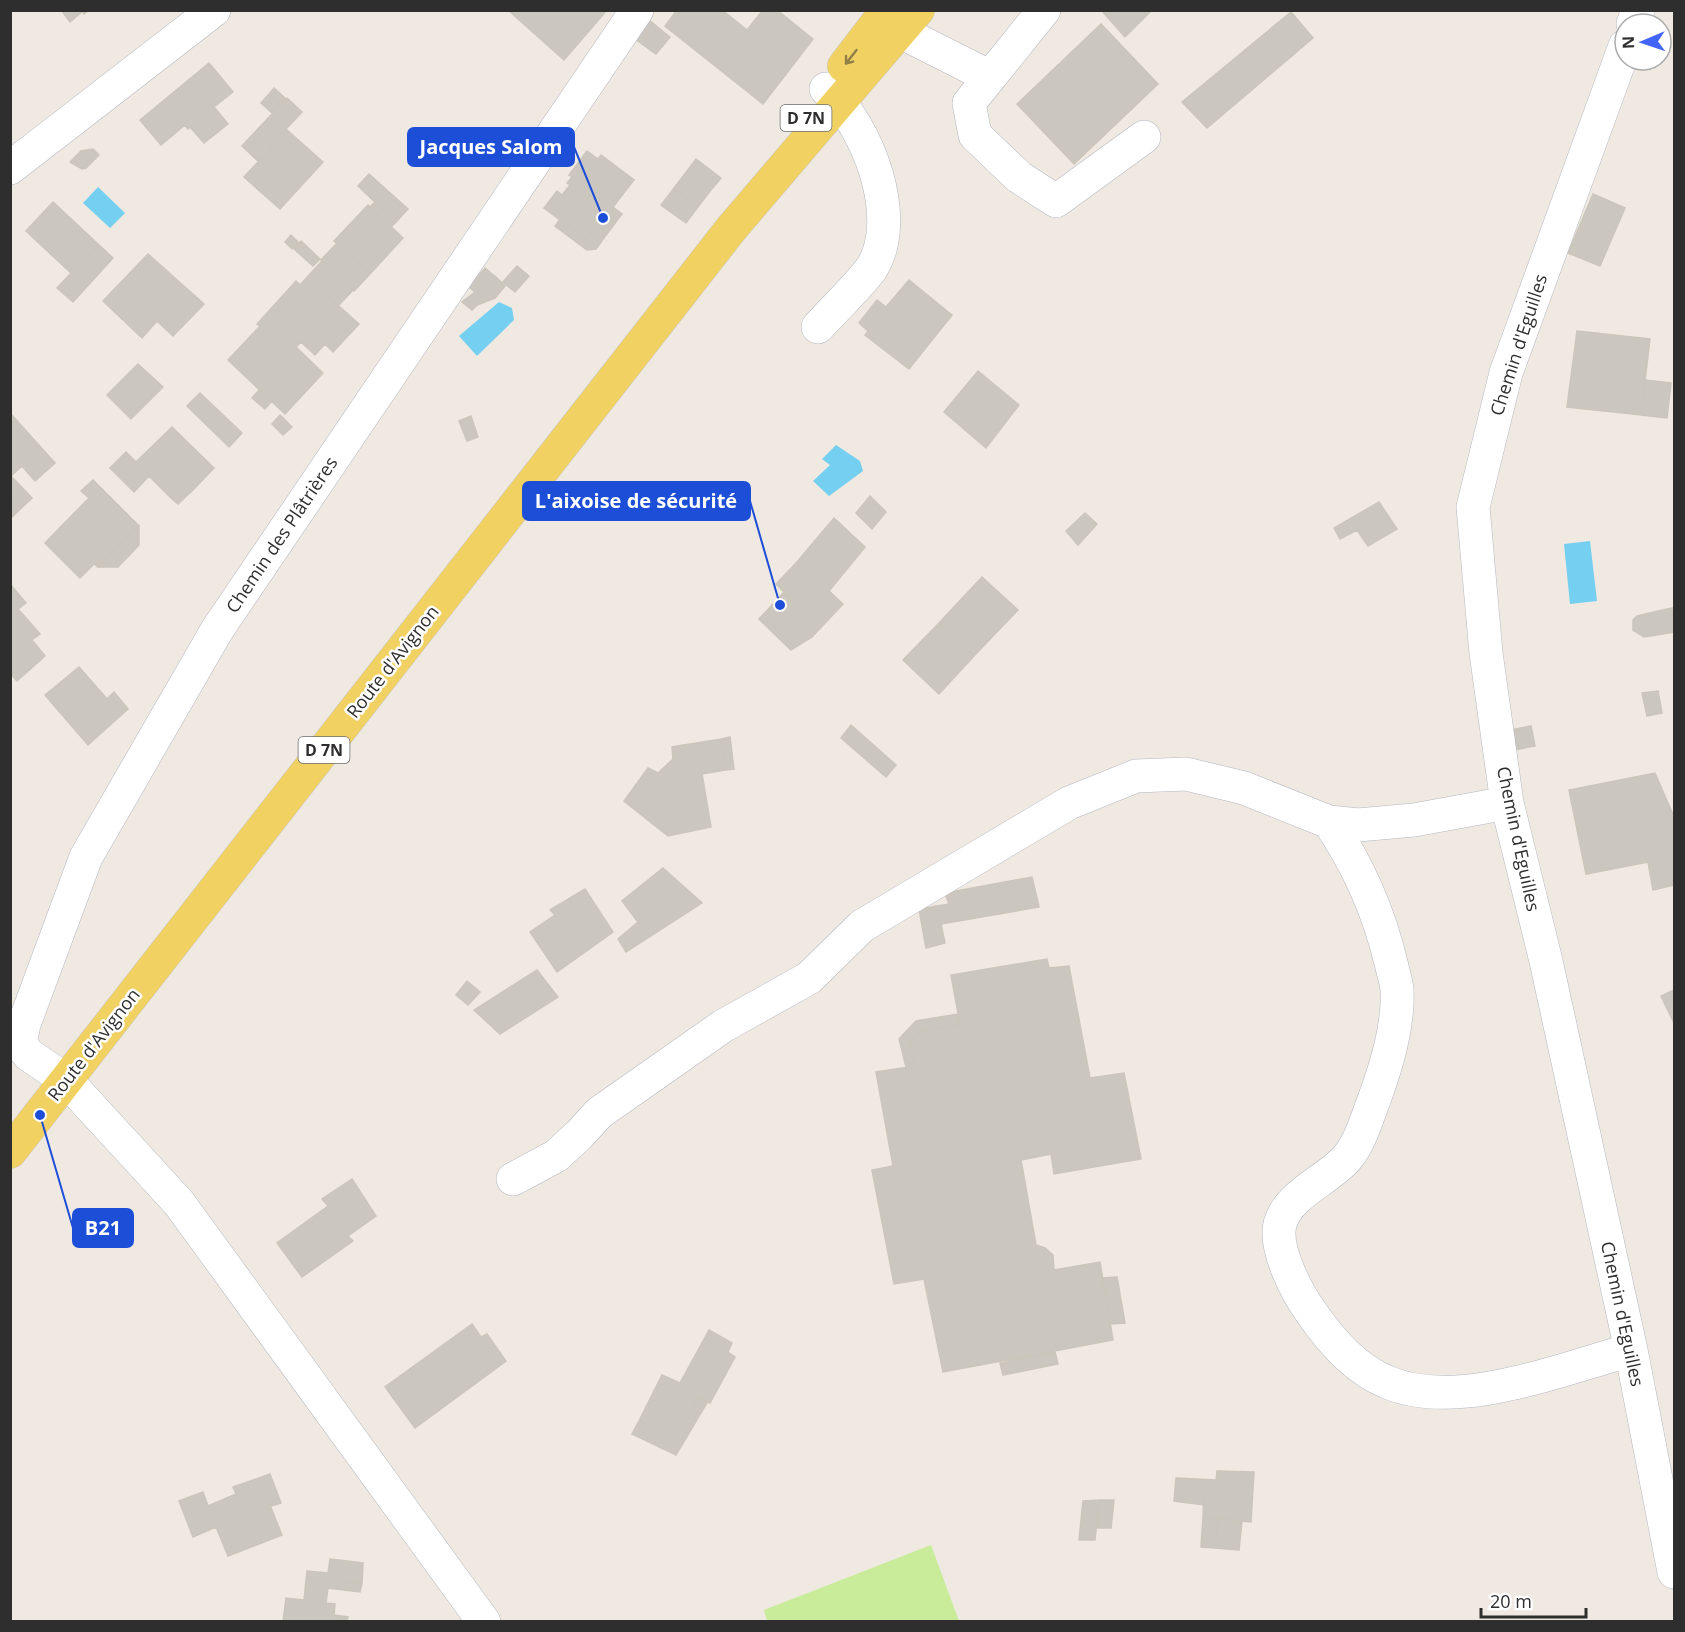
<svg xmlns="http://www.w3.org/2000/svg" width="1685" height="1632" font-family="'Open Sans',sans-serif">
  <style>
    .pitch { fill: #c9ec9a }
    .water { fill: #75cff0 }
    .building { fill: #cbc7bf; stroke: #cbc5ba; stroke-width: 1.5 }
    .lines { fill: none; stroke-linecap: round; stroke-linejoin: round }
    .minor-casing { stroke: #b4b7c1; stroke-width: 34 }
    .major-casing { stroke: #c9c9c9; stroke-width: 34 }
    .minor { stroke: #fff; stroke-width: 33 }
    .major { stroke: #f2d163; stroke-width: 33 }
    .oneway { stroke: #908048 }
    .labels { text-anchor: middle; stroke-width: 5; stroke-linejoin: round; paint-order: stroke }
    .shield { fill: #fff; stroke: #6d6d6d; stroke-width: 1.5 }
    .shield-label { font-size: 16px; font-weight: bold; fill: #2e2e2e }
    .street-label { font-size: 18px; fill: #2e2e2e; stroke: #fff }
    .leader { fill: none; stroke: #1d4ed8; stroke-width: 2 }
    .callout-dot { fill: #1d4ed8; stroke: #fff; stroke-width: 2 }
    .callout { fill: #1d4ed8; stroke: #1d4ed8; stroke-width: 2 }
    .callout-label { font-size: 20px; text-anchor: middle; font-weight: bold; fill: #fff }
  </style>
  <rect width="100%" height="100%" fill="#efe9e1"/>
  <path class="pitch" d="M931,1545l28,76h-192l-3,-11z"/>
  <path class="water" d="M98,187l27,26 -15,15 -27,-25z
    M499,302l13,6 2,12 -37,36 -18,-20z
    M836,445l24,16 3,10 -34,25 -16,-15 17,-16 -8,-6z
    M1590,541l7,60 -27,3 -6,-60z"/>
  <path class="building" d="M61,10h28l-5,4 -1,-3 -13,11z
    M508,10h99l-43,50z
    M677,10h45l25,20 16,-20h14l36,29 -50,65 -98,-78z
    M1101,10h51l-27,27z
    M1291,12l22,26 -106,90 -25,-26z
    M649,20l21,17 -14,17 -21,-15z
    M1101,24l57,60 -84,80 -57,-60z
    M209,63l24,29 -19,15 14,17 -24,19 -14,-16 -2,2 -3,-4 -24,20 -21,-25z
    M274,88l11,10 -5,6 -11,-10z
    M269,94l11,10 -8,9 -11,-10z
    M287,98l15,14 -16,17 37,33 -43,47 -36,-32 28,-30 -17,-15z
    M255,132l17,15 -14,14 -16,-15z
    M93,149l6,6 -13,13 -4,1 -12,-7 11,-11z
    M587,151l11,8 3,-4 33,25 -21,27 9,7 -15,20 -11,-8 -10,13 -42,-31 13,-17 5,4 8,-10 -3,-2 5,-6 -3,-2z
    M696,159l25,19 -10,12 -24,-19z
    M687,171l24,19 -13,17 -24,-19z
    M369,174l39,35 -12,13 -38,-36z
    M674,188l24,19 -12,16 -25,-18z
    M1593,194l32,14 -25,58 -32,-13z
    M53,202l45,42 -11,12 15,14 -29,32 -16,-14 14,-15 -45,-42z
    M375,202l21,20 -4,4 -22,-19z
    M368,205l35,33 -33,36 -36,-33z
    M560,219l26,20 10,-13 11,8 -11,15 -9,1 -32,-24z
    M291,235l7,7 -6,7 -7,-7z
    M301,241l19,18 -7,7 -19,-17z
    M337,243l33,31 -16,17 -33,-31z
    M98,244l15,14 -11,12 -15,-14z
    M148,254l56,50 -31,32 -16,-15 -15,17 -39,-37z
    M321,262l23,20 -14,16 29,26 -26,28 -8,-8 -10,11 -14,-13 -5,5 27,26 -38,41 -57,-54 32,-34 -3,-2 39,-43 4,4z
    M517,266l12,10 -14,16 -12,-10z
    M485,268l11,9 -22,25 3,3 -5,5 -10,-8 13,-10 -6,-5z
    M496,277l9,9 -10,12 -18,7 -3,-3z
    M909,280l43,35 -43,54 -44,-34 3,-4 -9,-8 18,-23 9,7z
    M344,282l9,8 -15,16 -8,-8z
    M1577,331l73,8 -9,76 -74,-8z
    M138,364l25,23 -32,32 -24,-24z
    M978,371l41,34 -33,43 -42,-36z
    M1645,380l26,3 -4,35 -26,-3z
    M260,389l12,12 -7,8 -13,-11z
    M200,393l42,40 -13,14 -42,-41z
    M10,413l45,50 -20,18 -13,-15 -11,10 21,22 -20,19z
    M280,415l12,12 -9,8 -11,-11z
    M471,416l7,21 -11,4 -8,-20z
    M172,427l42,41 -19,20 -6,-7 -17,18 -23,-23 -15,16 -24,-24 16,-16 10,10z
    M93,480l46,46 -41,41 -4,-3 -14,14 -35,-35 44,-45 -8,-7z
    M189,481l6,7 -17,16 -6,-5z
    M870,496l16,16 -14,17 -16,-16z
    M1379,502l18,27 -29,17 -11,-16 -17,9 -6,-11z
    M1085,513l12,11 -19,21 -12,-14z
    M834,518l31,29 -36,44 14,13 -31,33 -21,13 -32,-31 25,-27 7,7 22,-23 -16,-14z
    M139,526v19l-21,22h-20z
    M797,562l16,14 -22,23 -15,-15z
    M982,577l36,33 -44,46 -35,-33z
    M10,584l16,19 -8,6 22,25 -8,6 13,16 -28,25 -7,-8z
    M1672,608l2,24 -30,5 -11,-7v-10l4,-4z
    M939,623l35,33 -35,38 -36,-34z
    M79,667l28,32 7,-7 14,17 -40,36 -43,-50z
    M1658,691l4,22 -15,3 -5,-23z
    M851,725l45,40 -10,12 -45,-39z
    M1531,726l4,20 -21,4 -4,-20z
    M730,737l4,32 -8,1 -5,-31z
    M721,739l5,31 -24,4 9,53 -43,9 -44,-35 24,-33 10,5 15,-14 -1,-12z
    M1655,773l19,44v68l-21,5 -5,-28 -62,12 -17,-84z
    M663,868l39,35 -76,49 -8,-13 20,-17 -16,-21z
    M1032,877l7,30 -98,17 4,19 -19,5 -7,-39 30,-5 -4,-11z
    M585,889l28,43 -56,40 -27,-40 25,-17 -5,-5z
    M1047,959l2,9 20,-2 21,112 34,-5 17,86 -87,15 -3,-20 -30,6 15,85 9,3 8,7 1,15 46,-8 13,78 -170,32 -19,-93 -30,5 -22,-114 21,-4 -17,-94 40,-6 -6,-22 10,-12 40,-8 -9,-49z
    M537,970l21,27 -58,37 -26,-24z
    M467,981l13,11 -12,13 -12,-10z
    M1674,990v33l-13,-27z
    M958,1014l2,10 -40,8 -10,12 6,22 -10,1 -7,-28 17,-18z
    M352,1179l24,37 -28,20 5,5 -51,36 -25,-34 51,-37 -6,-7z
    M1117,1277l8,46 -14,1 -9,-46z
    M472,1324l9,13 6,-3 19,27 -91,67 -30,-41z
    M709,1330l23,13 -4,9 7,5 -25,46 -11,-6 -26,44 -34,-20 23,-46 18,8z
    M1055,1352l3,12 -55,11 -3,-12z
    M699,1397l9,4 -32,54 -44,-21 7,-13 34,20z
    M1217,1471l37,1 -3,50 -48,-5 1,-24h11z
    M270,1474l11,29 -10,3 -12,-28z
    M259,1478l23,57 -54,21 -12,-29 -23,10 -14,-36 24,-9 5,14 28,-12 -3,-7z
    M1176,1478l40,2 -1,13h-11v12l-30,-4z
    M1099,1500h15l-3,28h-15z
    M1099,1500l-4,40h-16l4,-39z
    M1203,1517l15,2 -3,29 -14,-1z
    M1218,1519l24,2 -3,29 -24,-2z
    M330,1559l33,4 -1,21 -33,-4 -3,23 9,1 -1,11 14,2 -1,5h-64l3,-24 18,2 3,-29 21,2z
    M329,1580l33,4 -2,8 -32,-4z"/>
  <g class="lines">
    <g class="minor-casing">
      <path id="minor" d="M884,10l17,22 89,45 54,-67
        M1633,24l5,-14
        M1625,46l-119,327 -33,134 13,146 21,150 39,158 85,389 43,222
        M990,77l-21,26 6,32 44,42 37,24 88,-64
        M10,168l204,-158
        M818,327c17,-19 38,-38 53,-58 33,-50 -4,-145 -45,-180
        M1329,822c29,43 50,90 62,141 2,8 5,18 6,26 2,37 -11,78 -23,111 -7,18 -14,43 -27,58 -19,22 -59,36 -67,66 -6,25 17,69 31,88 19,28 44,57 76,70 69,30 174,-13 244,-32
        M513,1179l43,-23 23,-21 20,-22 124,-87 86,-48 53,-52 207,-123 67,-27 50,-2 58,14 85,34 29,3 56,-5 93,-17
        M484,1622l-305,-419 -113,-123 -37,-25 -9,-11 4,-20 62,-167 131,-227 420,-620"/>
    </g>
    <g class="major-casing">
      <path id="major" d="M844,66l43,-56
        M10,1152l721,-923 187,-219"/>
    </g>
    <use href="#minor" class="minor"/>
    <use href="#major" class="major"/>
  </g>
  <defs><path id="oneway-shaft" d="M-6 0H5M1.5-3L5.5 0L1.5 3" fill="none" stroke-width="1.6" stroke-linecap="round" stroke-linejoin="round" transform="scale(1.5)"/></defs>
  <use class="oneway" href="#oneway-shaft" transform="translate(851 57) rotate(128)"/>
  <g class="labels">
    <g class="shield">
      <rect x="780.5" y="105" width="51" height="26" rx="4.5"/>
      <rect x="298.5" y="737" width="51" height="26" rx="4.5"/>
    </g>
    <g class="shield-label">
      <text x="806" y="124">D 7N</text>
      <text x="324" y="756">D 7N</text>
    </g>
    <g class="street-label">
      <text transform="translate(1519 345) rotate(-72)" y="6">Chemin d'Eguilles</text>
      <text transform="translate(282 535) rotate(-56)" y="6">Chemin des Plâtrières</text>
      <text transform="translate(393 662) rotate(-52)" y="6">Route d'Avignon</text>
      <text transform="translate(1518 839) rotate(78)" y="6">Chemin d'Eguilles</text>
      <text transform="translate(94 1045) rotate(-52)" y="6">Route d'Avignon</text>
      <text transform="translate(1622 1314) rotate(78)" y="6">Chemin d'Eguilles</text>
    </g>
  </g>
  <path class="leader" d="M603 218L574 147M780 605L750 501M40 1115L73 1228"/>
  <g class="callout-dot">
    <circle cx="603" cy="218" r="6"/>
    <circle cx="780" cy="605" r="6"/>
    <circle cx="40" cy="1115" r="6"/>
  </g>
  <g class="callout">
    <rect x="408" y="128" width="166" height="38" rx="6"/>
    <rect x="523" y="482" width="227" height="38" rx="6"/>
    <rect x="73" y="1209" width="60" height="38" rx="6"/>
  </g>
  <g class="callout-label">
    <text x="491" y="154">Jacques Salom</text>
    <text x="636" y="508">L'aixoise de sécurité</text>
    <text x="103" y="1235">B21</text>
  </g>
  <rect width="1685" height="1632" fill="none" stroke="#2e2e2e" stroke-width="24"/>
  <g transform="translate(1643 42) rotate(268)"><circle r="28" fill="#ffffff" stroke="#ababab" stroke-width="1.5"/>
  <path d="M0-4.5L10 22L0 15L-10 22Z" fill="#4264fb"/>
  <text y="-9" font-size="16" font-weight="bold" text-anchor="middle" fill="#2e2e2e">N</text>
  </g>
  <path d="M1481 1608v9h105v-9" fill="none" stroke="#2e2e2e" stroke-width="3"/>
  <text x="1490" y="1608" font-size="18" fill="#2e2e2e" stroke="#ffffff" stroke-width="4.5" paint-order="stroke">20 m</text>
</svg>
